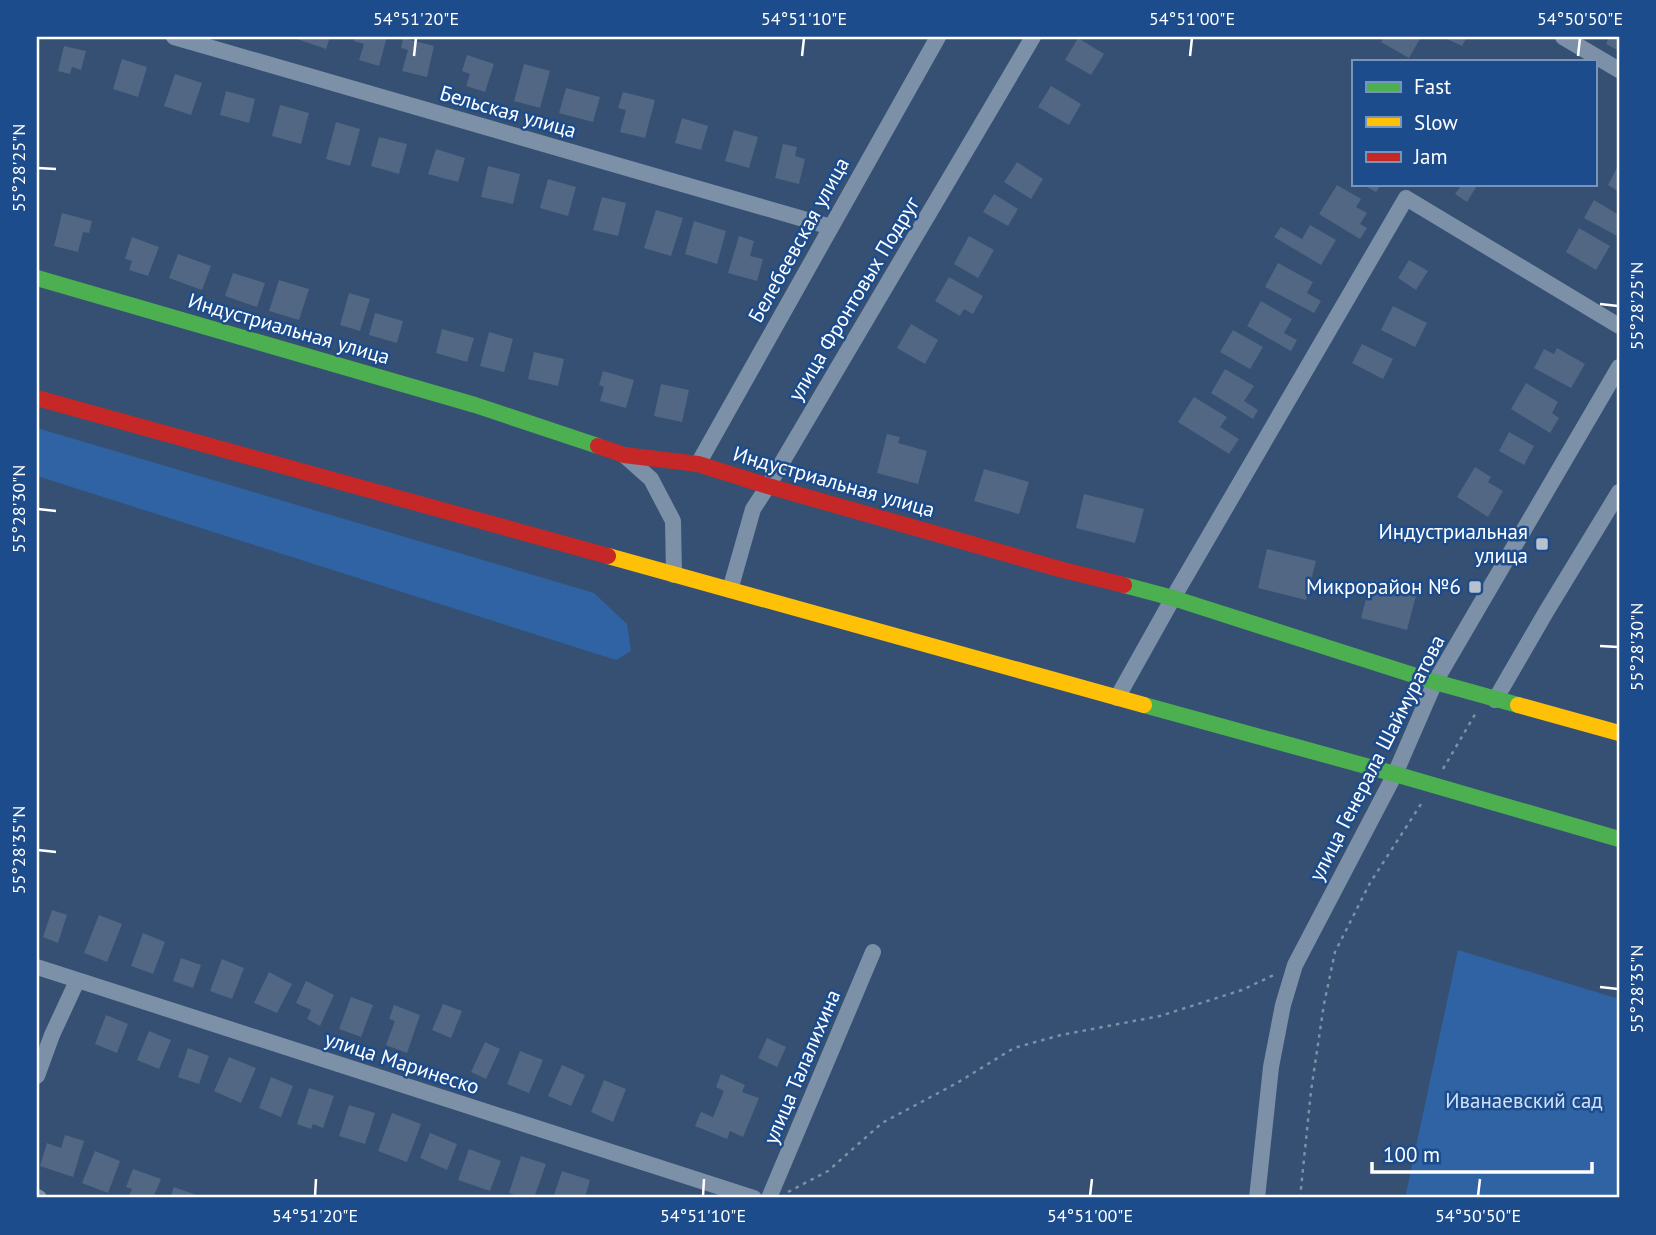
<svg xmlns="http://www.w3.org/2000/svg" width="1656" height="1235" font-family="'PT Sans',sans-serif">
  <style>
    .green { fill: #3063a3 }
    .building { fill: #516783 }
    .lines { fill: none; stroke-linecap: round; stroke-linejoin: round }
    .path { stroke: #7c90a7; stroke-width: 2.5; stroke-dasharray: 3.5 5; stroke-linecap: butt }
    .street { stroke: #7c90a7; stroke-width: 16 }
    .fast { stroke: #4caf50; stroke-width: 16 }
    .slow { stroke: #ffc107; stroke-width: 16 }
    .jam { stroke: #c62828; stroke-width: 16 }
    .ticks { fill: none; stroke: #fff; stroke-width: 2.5 }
    .poi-dot { fill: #b8c2ce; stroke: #1c4c8c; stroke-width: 2.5 }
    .labels { text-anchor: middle; stroke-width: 5; stroke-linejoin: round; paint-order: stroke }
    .street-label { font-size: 21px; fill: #fff; stroke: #1c4c8c }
    .poi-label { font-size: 21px; fill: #fff; stroke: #1c4c8c; text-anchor: end }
    .park-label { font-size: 21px; fill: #cee1f9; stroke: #1c4c8c }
    .neatline { fill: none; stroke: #fff; stroke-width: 2.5 }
    .ticks-label { font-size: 18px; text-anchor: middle; fill: #fff }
  </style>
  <rect width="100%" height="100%" fill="#355073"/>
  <path class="green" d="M37,428l557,165 33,31 4,27 -15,9 -579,-184z
    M1458,950l161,49v199h-214z"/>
  <path class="building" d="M298,37h32l-4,12 -29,-10z
    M355,37h32l-8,29 -20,-6 5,-16 -10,-3z
    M1384,37h37l-12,21 -28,-16z
    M1443,37h24l-5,9z
    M1609,37h10v14l-13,-7z
    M403,38l31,8 -7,31 -25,-6 6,-21 -7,-2z
    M1078,38l26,16 -13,21 -26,-15z
    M64,46l22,5 -5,19 -9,-3 -2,7 -12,-3z
    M467,55l27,9 -9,28 -19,-6 4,-12 -8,-3z
    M122,59l25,8 -9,30 -25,-8z
    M524,64l26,7 -10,37 -26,-7z
    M175,74l27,9 -11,32 -27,-9z
    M1051,86l30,18 -12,21 -31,-18z
    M566,88l34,9 -7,25 -34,-9z
    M226,91l29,8 -6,24 -29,-8z
    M623,92l32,8 -10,38 -25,-6 6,-22 -8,-2z
    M280,105l29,8 -8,31 -29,-8z
    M682,118l26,8 -7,24 -26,-7z
    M336,122l24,7 -10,37 -24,-7z
    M734,130l24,7 -9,31 -24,-7z
    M379,137l28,7 -8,30 -28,-8z
    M783,144l14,3 -2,9 10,3 -6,25 -24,-6z
    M436,149l29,9 -7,24 -30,-8z
    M1017,162l26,17 -12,20 -27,-17z
    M1619,164v28l-11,-7z
    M488,166l32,8 -7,30 -32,-7z
    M548,179l28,8 -8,29 -28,-8z
    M1362,184h19l-5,8z
    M1454,184h24l-11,18 -12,-8 5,-7z
    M1337,185l24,14 -5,8 11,6 -7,11 7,4 -7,11 -41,-25z
    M994,194l24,15 -10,17 -25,-14z
    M602,197l24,6 -8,33 -25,-6z
    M1594,200l25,15v17l-2,4 -33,-18z
    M656,210l27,8 -12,38 -27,-8z
    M62,213l30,8 -3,12 -6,-1 -5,20 -24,-6z
    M694,221l32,10 -9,33 -32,-10z
    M1310,225l26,15 -15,25 -47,-28 7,-10 21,12z
    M1579,228l31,18 -14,24 -30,-18z
    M739,236l15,5 -4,15 13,3 -6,22 -29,-8z
    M969,236l25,14 -16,28 -24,-14z
    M132,237l27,10 -11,29 -19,-6 3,-9 -7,-2z
    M178,254l33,12 -9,24 -33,-12z
    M1409,260l19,11 -12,19 -18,-12z
    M1278,263l35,19 -6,11 14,8 -7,12 -49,-26z
    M233,273l32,10 -8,24 -32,-11z
    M949,277l34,19 -10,18 -9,-5 -4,7 -25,-15z
    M279,280l30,9 -10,31 -30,-9z
    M349,293l21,6 -10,32 -20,-6z
    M1261,301l31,18 -8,14 13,7 -6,11 -44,-25z
    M1393,306l34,17 -12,24 -34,-17z
    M375,313l28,8 -6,22 -28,-8z
    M911,324l27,16 -13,24 -28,-16z
    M442,329l32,9 -7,24 -31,-9z
    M1233,330l30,17 -13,22 -30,-17z
    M489,332l24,7 -9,33 -24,-6z
    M1362,344l31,15 -10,20 -31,-16z
    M1557,348l28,16 -14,24 -37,-20 10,-19 10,5z
    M534,352l30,7 -6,27 -30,-7z
    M1225,369l29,17 -10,15 14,9 -5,9 -42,-26z
    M603,371l31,9 -8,28 -26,-7 4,-14 -5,-2z
    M1526,383l32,19 -6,11 7,5 -9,15 -39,-24z
    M661,384l28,6 -7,32 -28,-6z
    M1194,397l33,20 -7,10 19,12 -10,15 -51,-32z
    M1509,432l25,14 -10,19 -25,-14z
    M887,434l13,3 -2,6 29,8 -9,33 -41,-11z
    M1475,467l16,10 -3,5 15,9 -15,26 -31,-20z
    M984,469l45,13 -10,32 -45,-13z
    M1084,494l60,15 -9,34 -59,-15z
    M1267,549l49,12 -10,39 -48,-12z
    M1371,580l46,12 -10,38 -46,-12z
    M52,910l15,5 -9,28 -15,-6z
    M99,915l23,9 -15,38 -23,-9z
    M143,933l22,9 -12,32 -22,-8z
    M181,958l20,7 -8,23 -20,-7z
    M222,959l22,9 -12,31 -22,-8z
    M269,972l23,12 -15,29 -23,-10z
    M306,981l28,14 -14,31 -13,-7 4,-9 -15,-7z
    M351,997l22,8 -12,32 -22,-8z
    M443,1004l19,7 -11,27 -19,-8z
    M394,1005l26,10 -13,38 -21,-8 9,-24 -6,-2z
    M106,1015l22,9 -11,29 -22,-9z
    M149,1031l22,9 -12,29 -22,-9z
    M767,1038l19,9 -9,20 -19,-9z
    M485,1042l15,7 -14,30 -15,-7z
    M188,1048l21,8 -10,28 -21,-7z
    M520,1051l23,9 -14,33 -22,-9z
    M229,1057l27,11 -15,35 -27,-12z
    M562,1065l23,10 -14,31 -23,-10z
    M721,1074l24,11 -3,7 17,6 -16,39 -13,-6 -3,8 -32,-13 6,-14 12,5 11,-26 -8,-4z
    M271,1077l22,9 -12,31 -22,-9z
    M604,1080l22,9 -13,33 -22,-10z
    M309,1088l25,8 -11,32 -10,-4 -2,5 -14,-5z
    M349,1105l26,8 -10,31 -26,-8z
    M392,1113l29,11 -14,38 -29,-11z
    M430,1133l27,11 -10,26 -27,-12z
    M65,1135l19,6 -11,36 -33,-11 7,-23 14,5z
    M469,1149l32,12 -11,30 -32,-11z
    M95,1151l25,10 -12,32 -26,-10z
    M521,1156l25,8 -12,34h-10l-15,-5z
    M133,1169l28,10 -8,19h-25l4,-9 -6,-2z
    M562,1171l28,9 -5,18h-32z
    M174,1187l25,9 -1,2h-28z"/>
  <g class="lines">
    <path class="path" d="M1443,769l34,-58
      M788,1192l40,-21 54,-48 75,-40 57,-35 47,-13 99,-19 82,-26 34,-16
      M1300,1198l11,-107 13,-87 11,-52 35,-69 53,-82"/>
    <path class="street" d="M174,37l657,190
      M1563,37l56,33
      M624,455l27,24 22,42 1,54
      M698,464l240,-427
      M730,590l23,-81 15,-23 265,-449
      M1117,698l56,-100 233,-400 213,128
      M1495,700l51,-88 73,-120
      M37,967l717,231
      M37,1076l15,-41 25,-54
      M37,1197l2,1
      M769,1198l104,-246
      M1257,1198l14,-131 12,-62 12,-40 100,-191 40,-92 184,-315"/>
    <path class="fast" d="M37,278l438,127 123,41
      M1124,585l49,13 262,84 83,23
      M1144,705l251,69 224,65"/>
    <path class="slow" d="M608,556l536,149
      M1518,705l101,28"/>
    <path class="jam" d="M37,398l571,158
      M598,446l26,9 74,9 70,22 295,84 61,15"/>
  </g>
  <path class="ticks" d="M414,56l2,-18M802,56l2,-18M1190,56l2,-18M1578,56l2,-18M38,168l18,1M1600,304l18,2M38,509l18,2M1600,646l18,1M38,850l18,2M1600,987l18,2M315,1196l1,-17M703,1196l1,-17M1090,1196l2,-17M1478,1196l2,-17"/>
  <g class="poi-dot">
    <rect x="1535" y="537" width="14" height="14" rx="3.5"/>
    <rect x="1468" y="580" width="14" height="14" rx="3.5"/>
  </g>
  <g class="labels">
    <g class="street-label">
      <text transform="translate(508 112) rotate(16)" y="7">Бельская улица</text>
      <text transform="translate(799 240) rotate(-61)" y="7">Белебеевская улица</text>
      <text transform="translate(854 299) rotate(-59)" y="7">улица Фронтовых Подруг</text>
      <text transform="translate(289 329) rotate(16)" y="7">Индустриальная улица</text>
      <text transform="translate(834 482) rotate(16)" y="7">Индустриальная улица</text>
      <text transform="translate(1377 758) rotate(-63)" y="7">улица Генерала Шаймуратова</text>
      <text transform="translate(402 1063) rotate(18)" y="7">улица Маринеско</text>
      <text transform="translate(802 1067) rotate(-67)" y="7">улица Талалихина</text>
    </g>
    <g class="poi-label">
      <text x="1528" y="539">Индустриальная<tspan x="1528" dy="24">улица</tspan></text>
      <text x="1461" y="594">Микрорайон №6</text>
    </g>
    <g class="park-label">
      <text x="1524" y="1108">Иванаевский сад</text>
    </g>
  </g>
  <rect width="1656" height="1235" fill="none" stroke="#1c4c8c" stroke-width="77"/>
  <rect x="1352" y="60" width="245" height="126" fill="#1c4c8c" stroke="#7794ba" stroke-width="2"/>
  <rect x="1366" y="82" width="35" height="10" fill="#4caf50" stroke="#7794ba" stroke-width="2"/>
  <text x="1414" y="94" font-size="21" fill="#ffffff">Fast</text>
  <rect x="1366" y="117" width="35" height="10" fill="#ffc107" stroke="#7794ba" stroke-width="2"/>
  <text x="1414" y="130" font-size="21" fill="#ffffff">Slow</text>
  <rect x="1366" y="152" width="35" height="10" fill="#c62828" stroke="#7794ba" stroke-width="2"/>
  <text x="1414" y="164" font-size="21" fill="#ffffff">Jam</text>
  <path d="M1372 1162v10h220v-10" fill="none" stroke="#ffffff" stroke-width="3.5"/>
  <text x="1383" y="1162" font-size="21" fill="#ffffff" stroke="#1c4c8c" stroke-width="5" paint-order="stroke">100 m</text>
  <rect x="38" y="38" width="1580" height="1158" class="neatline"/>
  <g class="ticks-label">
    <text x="416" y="25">54°51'20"E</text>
    <text x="804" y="25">54°51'10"E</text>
    <text x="1192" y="25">54°51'00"E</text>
    <text x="1580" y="25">54°50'50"E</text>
    <text transform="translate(19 168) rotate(-90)" y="6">55°28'25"N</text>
    <text transform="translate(1637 306) rotate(-90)" y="6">55°28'25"N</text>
    <text transform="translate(19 509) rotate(-90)" y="6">55°28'30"N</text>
    <text transform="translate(1637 647) rotate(-90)" y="6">55°28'30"N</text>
    <text transform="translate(19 850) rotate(-90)" y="6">55°28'35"N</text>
    <text transform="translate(1637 989) rotate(-90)" y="6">55°28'35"N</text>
    <text x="315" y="1222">54°51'20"E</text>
    <text x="703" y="1222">54°51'10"E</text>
    <text x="1090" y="1222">54°51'00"E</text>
    <text x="1478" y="1222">54°50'50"E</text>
  </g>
</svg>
